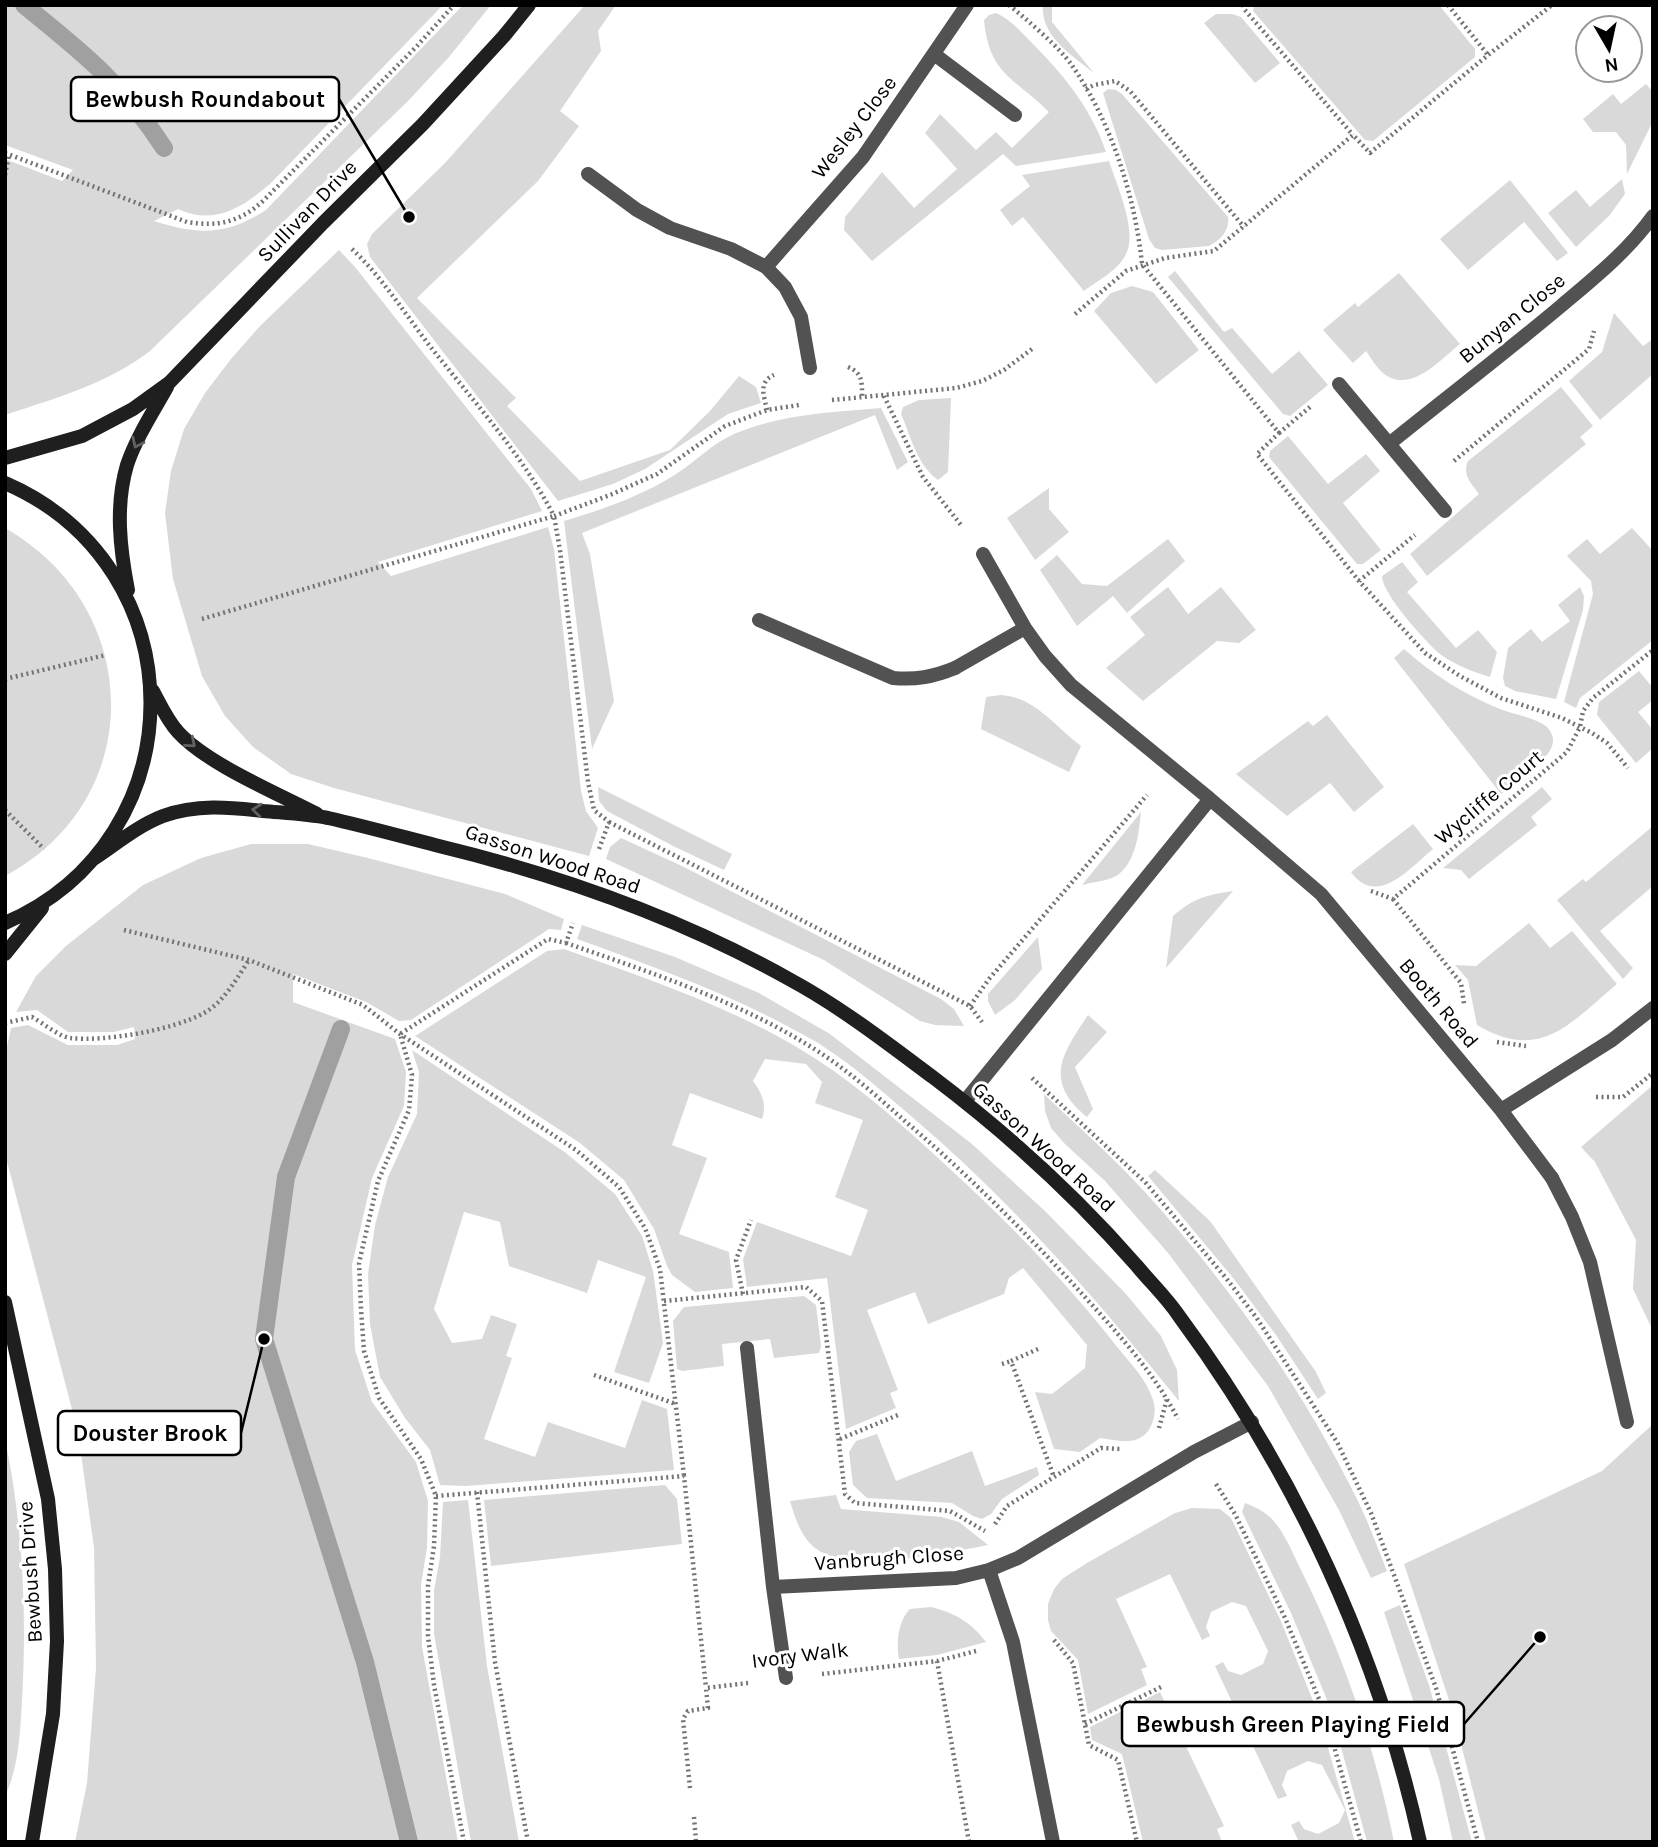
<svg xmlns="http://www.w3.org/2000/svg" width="1658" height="1847" font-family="Karla,sans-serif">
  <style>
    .green { fill: #d9d9d9 }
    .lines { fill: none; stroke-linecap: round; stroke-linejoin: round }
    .stream { stroke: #a0a0a0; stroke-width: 18 }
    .path { stroke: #747474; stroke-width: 4.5; stroke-dasharray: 2 3.5; stroke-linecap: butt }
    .lane { stroke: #525252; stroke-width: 14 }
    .street { stroke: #525252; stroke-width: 14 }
    .secondary { stroke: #1f1f1f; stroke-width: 14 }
    .oneway { stroke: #626262 }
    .labels { text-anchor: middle; stroke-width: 6; stroke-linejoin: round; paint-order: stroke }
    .street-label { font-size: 21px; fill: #000; stroke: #fff }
    .leader { fill: none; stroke: #000; stroke-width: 2.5 }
    .callout-dot { fill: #000; stroke: #fff; stroke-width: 2.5 }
    .callout { fill: #fff; stroke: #000; stroke-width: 2.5 }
    .callout-label { font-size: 23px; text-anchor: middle; font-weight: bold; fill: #000 }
  </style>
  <rect width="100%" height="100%" fill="#fff"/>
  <path class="green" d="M5,5h438l-172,178c-28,24 -56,43 -93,26l-24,12c44,14 72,15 112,-11l197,-205h28l-42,52 -41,44 -258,250c-43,33 -94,47 -145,64v-256l57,22 11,-11 -68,-25z
    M585,5h31l-18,26 3,20 -41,60 19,15 -41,55 -121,117 99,100 -9,8 73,75 90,-31 40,-39 29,-35 17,11 5,16 -33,11 -83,55 -32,15 -55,17 -188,-244 -3,-13 5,-10 73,-71z
    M1043,5h9v17l42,51c-21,-17 -54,-37 -51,-68z
    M1254,5h185l36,44v8l-102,84 -8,-1 -112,-129z
    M996,13c14,6 23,17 33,27 33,33 62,67 77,112l-90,14 -13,-12 -131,107 -28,-31 1,-13 37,-45 32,36 43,-39 -32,-36 15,-19 36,36 20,-18 16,16 37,-36c-34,-34 -60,-37 -65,-92l5,-5z
    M1216,14h16l9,3 39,46 -25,20 -51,-60z
    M1646,84l7,8v29l-26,53 -1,-29 -10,-13h-23l-10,-13 30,-25 8,10z
    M1108,89l8,1 6,4 106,123c2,13 -7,23 -19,29l-47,4 -7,-2 -6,-9 -46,-146z
    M1109,161c8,25 30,72 16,95 -8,15 -28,25 -41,35l-61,-74 -11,9 -12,-16 30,-24 -8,-11z
    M1622,179l3,15 -16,22 -33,31 -28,-34 28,-23 14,17z
    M1510,180l58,73 -11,8 -33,-39 -56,48 -28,-31z
    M339,250l16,17 176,222 11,22 -164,51 13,14 157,-49 6,22 27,242 5,20 12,17 -9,28 -255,-68 -43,-14 -38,-27 -28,-31 -23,-40 -29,-97 -8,-66 6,-42 13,-42 21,-36 26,-34 28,-32z
    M1175,271l49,61 8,-4 40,46 27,-23 29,34 -38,31 -7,-2 -115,-137z
    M1399,273l61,71c-20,16 -50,51 -77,29 -7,-6 -12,-15 -17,-22l-13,12 -30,-33 32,-27 3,4z
    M1132,286l21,6 46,58 -43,34 -62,-73 17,-18z
    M1614,313l29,33 10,-7v35l-53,46 -31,-39 33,-29z
    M1561,387l32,39 -13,11 6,7 -159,132 -17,-22 69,-60c-8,-11 -17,-19 -11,-33z
    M951,398l-3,74 -10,8c-21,-15 -27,-43 -37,-66l2,-7 16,-7z
    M881,408l27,54 -11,8 -22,-55 -293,118 8,21 24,147 -22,48 -28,-228c37,-11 75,-24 109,-45 23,-14 41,-35 66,-44 45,-18 94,-20 142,-24z
    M1288,436l40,48 38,-30 14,17 -37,32 38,47 -18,14h-6l-88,-107 1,-6z
    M1049,488v21l20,23 -34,28 -28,-42z
    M5,528c139,79 144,271 0,348z
    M1632,528l21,23v89l-73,58 -4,10 -12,-6 29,-108 -2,-13 -24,-25 20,-17 13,15z
    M1168,539l17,22 -58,52 -14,-17 -36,30 -37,-56 17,-15 25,29 25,2z
    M1402,562l16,20 -11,10 49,56 22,-18 19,22 -7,25c-17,-5 -35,-12 -50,-23 -14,-12 -58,-60 -58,-78z
    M1168,587l20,27 33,-27 35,43 -17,13 -22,-2 -74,60 -37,-33 39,-33 -15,-18z
    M1580,587l4,9 -1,14 -27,89 -41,-8 -10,-5 -2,-8 5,-30 23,-19 11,13 28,-21 -12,-16z
    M1404,649c28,25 61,46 96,60 15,6 33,8 46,17 5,5 9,12 6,20 -4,14 -38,37 -51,48l-107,-136z
    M1639,671l14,17v12l-15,12 15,18v18l-17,15 -39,-48 2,-13z
    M1001,695c34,2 54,32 80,51l-12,26 -88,-43 5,-32z
    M1327,715l57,72 -30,25 -24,-29 -43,33 -51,-42 72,-53 5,5z
    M598,787l134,67 -8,16 -51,-24 -66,-35 -8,-10z
    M1542,787l10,12 -21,18 6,8 -68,54 -8,-9 -18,-2z
    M1141,812c-2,21 -5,48 -22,62 -8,7 -27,8 -37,11z
    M1413,824l20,25c-23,19 -56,59 -82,23z
    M1653,826v60l-53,45 33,37 -10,11 -66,-79 26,-21 3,3z
    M621,838l61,28 259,133 13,10 10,17 -29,-1 -15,-4 -96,-61 -218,-101 4,-12z
    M251,844h57l60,14 137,36 59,25 -3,11 -12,-1 -138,91 -12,1 -33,-19 -73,-28v28l102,37 11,33 -2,34 -32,72 -20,87 3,85 17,52 44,60 12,39 -1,47 -6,36 1,63 36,195h-383l12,-59 9,-115 -2,-120 -16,-116 -73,-278v-98l6,-28 17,-3 40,20h49l18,-6 -1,-12 -20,5h-46l-31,-22 -21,2 20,-36 30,-30 77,-61 58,-27z
    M1233,891l-67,77 7,-52c21,-18 33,-21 60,-25z
    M1529,923l21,25 22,-17 45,53c-47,39 -76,79 -140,41l-9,-45 -13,-15 21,1z
    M582,925l93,32 84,36 71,41 142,110 73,67 81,83 35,42 16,34 2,31c-82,-102 -168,-200 -268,-285 -28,-24 -56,-49 -87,-69 -11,-8 -25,-14 -37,-21 -67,-36 -139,-61 -210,-87z
    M1038,937l4,32 -27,31 -20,15 -7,-14v-7z
    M564,949c86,31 175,60 252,110 48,31 93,72 135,111 60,55 117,114 167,178 13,16 29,32 35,52 3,9 2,17 -2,26 -10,21 -32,15 -51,12l-20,14 -26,-3 -19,-57 17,2 33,-26 2,-23 -64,-77 -14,10 -5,16 -76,30 -13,-32 -48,18 31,80 -8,3 6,15 -50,21 -19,-151 -80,9 -4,-28 14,-37 94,34 17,-46 -33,-13 28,-77 -48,-17 7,-21 -16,-18 -41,-5 -12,22c9,12 14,23 9,38l-72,-26 -18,52 35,13 -28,76 50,18 4,36 -38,4 -23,-17 -5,-9 -13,-37 -30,-49 -44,-37 -165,-107 132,-85z
    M1088,1015l19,17 -32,35 18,42 -6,8c-44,-36 -25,-63 1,-102z
    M412,1050l154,103 49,41 27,42 11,35 10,72 -14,40 -35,-11 32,-95 -48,-17 -11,33 -78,-27 -9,-44 -36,-10 -30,97 18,34 30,-4 9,-24 26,9 -11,32 6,2 -28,81 51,18 13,-35 77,26 17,-48 25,9 7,61 -208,16 -26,-1 -10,-35 -25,-32 -25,-41 -10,-53 -2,-50 7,-49 13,-48 29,-63 2,-42z
    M1653,1085v246l-20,-42 3,-49 -41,-78 -14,-15z
    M1044,1094c33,32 69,63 100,97 84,92 156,194 212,306 12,24 21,49 31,74l-16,7 -32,-68 -71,-124 -100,-133 -63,-72 -41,-38 -13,-15 -6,-17z
    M1155,1170l55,51 106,151 10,21 -8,6 -42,-64 -42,-56 -86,-103z
    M804,1296l12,9 5,41 -2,7 -45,5 -4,-19 -48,5 2,22 -42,5 -5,-2 -4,-48 11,-14z
    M1653,1424v418h-167l-34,-133 -48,-145 198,-93z
    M877,1434l19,47 76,-30 13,35 52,-19 2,8 -37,24 -11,15 -9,5 -9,-3 -21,-13 -85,-5 -14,-13 -4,-33 7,-11z
    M5,1439c18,86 22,175 17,262 -2,32 -3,66 -17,95z
    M665,1485l12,14 5,45 -191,22 -7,-66z
    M836,1495l5,14 101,8 17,5 29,23c-39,8 -141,29 -173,3 -14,-11 -20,-30 -25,-47z
    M468,1500l19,166 32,176h-48l-37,-208v-44l6,-33 3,-55z
    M1245,1503c10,4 19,8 27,16 13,14 21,35 29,51 43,86 74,178 93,272h-27l-37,-135 -39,-94 -49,-101z
    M1192,1508l28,1 11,9 49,101 38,94 37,129h-56l-8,-17 8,-4 5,8 14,5 21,-11 6,-13 -23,-45 -14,-4 -21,10 -5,14 5,11 -9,3 -63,-133 8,-4 5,9 13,4 22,-11 5,-13 -22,-45 -14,-4 -21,10 -5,15 4,9 -8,4 -32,-66 -54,25 31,68 -6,2 6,16 -59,29 -10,-54 -27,-29 -3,-11v-16l6,-15 8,-10 25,-16 88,-50z
    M1400,1605l29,80 43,157h-19l-14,-63 -55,-167z
    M931,1607c24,6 40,15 55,35l-49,13 -38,4c-3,-17 -1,-38 11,-50z
    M1160,1692l64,134 -7,3 5,13h-79l-21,-88 -30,-14 -2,-13z"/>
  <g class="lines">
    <path class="stream" d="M24,5c58,47 99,79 140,143
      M341,1029l-55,148 -22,162 101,323 44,180"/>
    <path class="path" d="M1009,5c16,13 51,43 62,59 40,57 64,132 71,200l137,169 -22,21 102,127 66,72 35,23 41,22 61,20 30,15 15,10 21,25
      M1243,5l1,4 109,126
      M1448,5l40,50
      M1086,89l8,-4 21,-4 15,10 114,136
      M5,153l182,69c31,5 54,0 77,-22l153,-154 37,-41
      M5,175l4,-20
      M352,249c31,29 55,68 81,101 42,53 90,106 121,166l56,-21 47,-21 68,-48 42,-16 32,-5
      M1075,314l51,-43 39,-13 49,-7 139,-116 17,18 118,-98 64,-50
      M848,367c15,6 14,16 14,30
      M884,396l39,81 38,48
      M832,400l124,-12 26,-7 22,-11 28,-21
      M767,410c-3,-14 -9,-28 7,-35
      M1279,433l31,-26
      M1454,461l135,-112 5,-18
      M1359,581l56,-46
      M202,619l352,-103 6,34 28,232 6,28 15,12 -11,30
      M5,679l101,-24
      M5,810l39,39
      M609,822l361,184 12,16
      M1371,891l22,8 174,-147 13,-25 3,-16 10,-13 60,-48
      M1393,899l68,84 3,21
      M124,930l125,30 114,45 37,29 176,116 43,37 26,41 15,41 24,207
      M566,943c86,30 176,59 253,109 31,20 60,46 87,70 60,51 115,106 168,163 37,41 79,85 104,134
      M970,1006l19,-27 158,-184
      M5,1023l27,-6c11,6 26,19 38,21 35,4 103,-8 134,-25 20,-11 33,-35 45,-53
      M1497,1042l29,4
      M1032,1078l113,104 81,96 30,39 81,125 34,71 65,175 42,154
      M1596,1097h27l30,-24
      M743,1294l-7,-34 15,-40
      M664,1301l142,-14 16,14 23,193 10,9 95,8 35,20
      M1038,1349l-27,12 43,116
      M1002,1364l9,-3
      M594,1375l82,29
      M1159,1428l8,-29
      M840,1439l58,-24
      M1216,1484l19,30 50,104 39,93 37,131
      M477,1492l18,170 33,180
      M436,1496l248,-20 22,212
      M995,1524l12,-18 94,-58 20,1
      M1054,1640l19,23 16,82 29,15 19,82
      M937,1661l32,181
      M822,1674l115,-13 39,-10
      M1085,1724l78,-38
      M690,1788l-7,-69 5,-8 20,-3 -2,-20 42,-5
      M694,1817l2,25
      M464,1842l-30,-157 -6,-49v-50l6,-40 2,-50 -15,-37 -42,-61 -15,-47 -3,-42 -2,-46 19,-82 31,-71 3,-35 -12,-41 148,-95 18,4 7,-20"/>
    <path class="lane" d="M588,174l49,36 33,18 61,21 35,18 19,20 16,30 9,51
      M759,620l134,58c23,2 40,-1 62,-10
      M1552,1178l20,39 18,45 37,160"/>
    <path class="street" d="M934,54l81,61
      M766,267l97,-110 104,-152
      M1339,384l106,127
      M1389,444c57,-46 116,-91 172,-138 33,-28 66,-54 92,-90
      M983,554l42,74 20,28 26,29 139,114
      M955,668l70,-40
      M965,1101l245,-302 111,95 180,216 111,-70 41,-32
      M1501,1110l51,68
      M747,1348l26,239 183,-9 33,-8 29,-12 176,-106 58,-30
      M989,1570l24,72 40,200
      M773,1587l13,91"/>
    <path class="secondary" d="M5,458l77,-22 51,-27 36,-26 154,-160 100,-99 81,-88 25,-31
      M5,483c194,84 194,356 0,440
      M128,590c-8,-41 -13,-84 -1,-125 9,-27 26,-53 40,-78
      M153,691c7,13 14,29 25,41 29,32 99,61 139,82
      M92,860c23,-15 45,-34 71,-44 33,-12 66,-9 100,-5 22,2 44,3 65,7 36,8 72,18 107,27 124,30 243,72 354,134 52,28 98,64 145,99 74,56 142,118 203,188 14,17 30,32 42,50 116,157 199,335 241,526
      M5,954l37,-46
      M5,1302l43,197 7,70 2,72 -4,73 -21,128"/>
  </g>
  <defs><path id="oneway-chevron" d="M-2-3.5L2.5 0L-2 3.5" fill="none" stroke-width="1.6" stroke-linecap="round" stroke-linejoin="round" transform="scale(1.75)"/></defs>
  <g class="oneway">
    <use href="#oneway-chevron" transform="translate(137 443) rotate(115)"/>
    <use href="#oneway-chevron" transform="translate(191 743) rotate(40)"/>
    <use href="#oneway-chevron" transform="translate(257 810) rotate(-174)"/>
  </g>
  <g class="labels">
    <g class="street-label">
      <text transform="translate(854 127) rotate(-52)" y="7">Wesley Close</text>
      <text transform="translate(307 211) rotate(-46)" y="7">Sullivan Drive</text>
      <text transform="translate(1512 318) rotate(-39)" y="7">Bunyan Close</text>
      <text transform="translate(1489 797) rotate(-40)" y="7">Wycliffe Court</text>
      <text transform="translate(553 859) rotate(18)" y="7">Gasson Wood Road</text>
      <text transform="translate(1439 1003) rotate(50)" y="7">Booth Road</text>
      <text transform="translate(1044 1147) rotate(42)" y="7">Gasson Wood Road</text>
      <text transform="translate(889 1558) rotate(-4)" y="7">Vanbrugh Close</text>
      <text transform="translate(30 1572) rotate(-94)" y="7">Bewbush Drive</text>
      <text transform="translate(800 1655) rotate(-7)" y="7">Ivory Walk</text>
    </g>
  </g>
  <path class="leader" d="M409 217L339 99M264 1339L241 1433M1540 1637L1464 1724"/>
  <g class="callout-dot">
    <circle cx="409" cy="217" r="7"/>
    <circle cx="264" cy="1339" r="7"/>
    <circle cx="1540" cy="1637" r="7"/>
  </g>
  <g class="callout">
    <rect x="71" y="77" width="268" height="44" rx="7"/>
    <rect x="58" y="1411" width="183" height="44" rx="7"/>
    <rect x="1122" y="1702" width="342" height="44" rx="7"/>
  </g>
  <g class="callout-label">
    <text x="205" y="107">Bewbush Roundabout</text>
    <text x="150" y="1441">Douster Brook</text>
    <text x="1293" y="1732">Bewbush Green Playing Field</text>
  </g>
  <rect width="1658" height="1847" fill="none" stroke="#000000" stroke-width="14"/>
  <g transform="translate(1609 49) rotate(171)"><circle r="33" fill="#ffffff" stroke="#999999" stroke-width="2"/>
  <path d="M0-5L12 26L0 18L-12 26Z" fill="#000000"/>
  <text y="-10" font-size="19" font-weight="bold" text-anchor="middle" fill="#000000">N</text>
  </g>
</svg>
